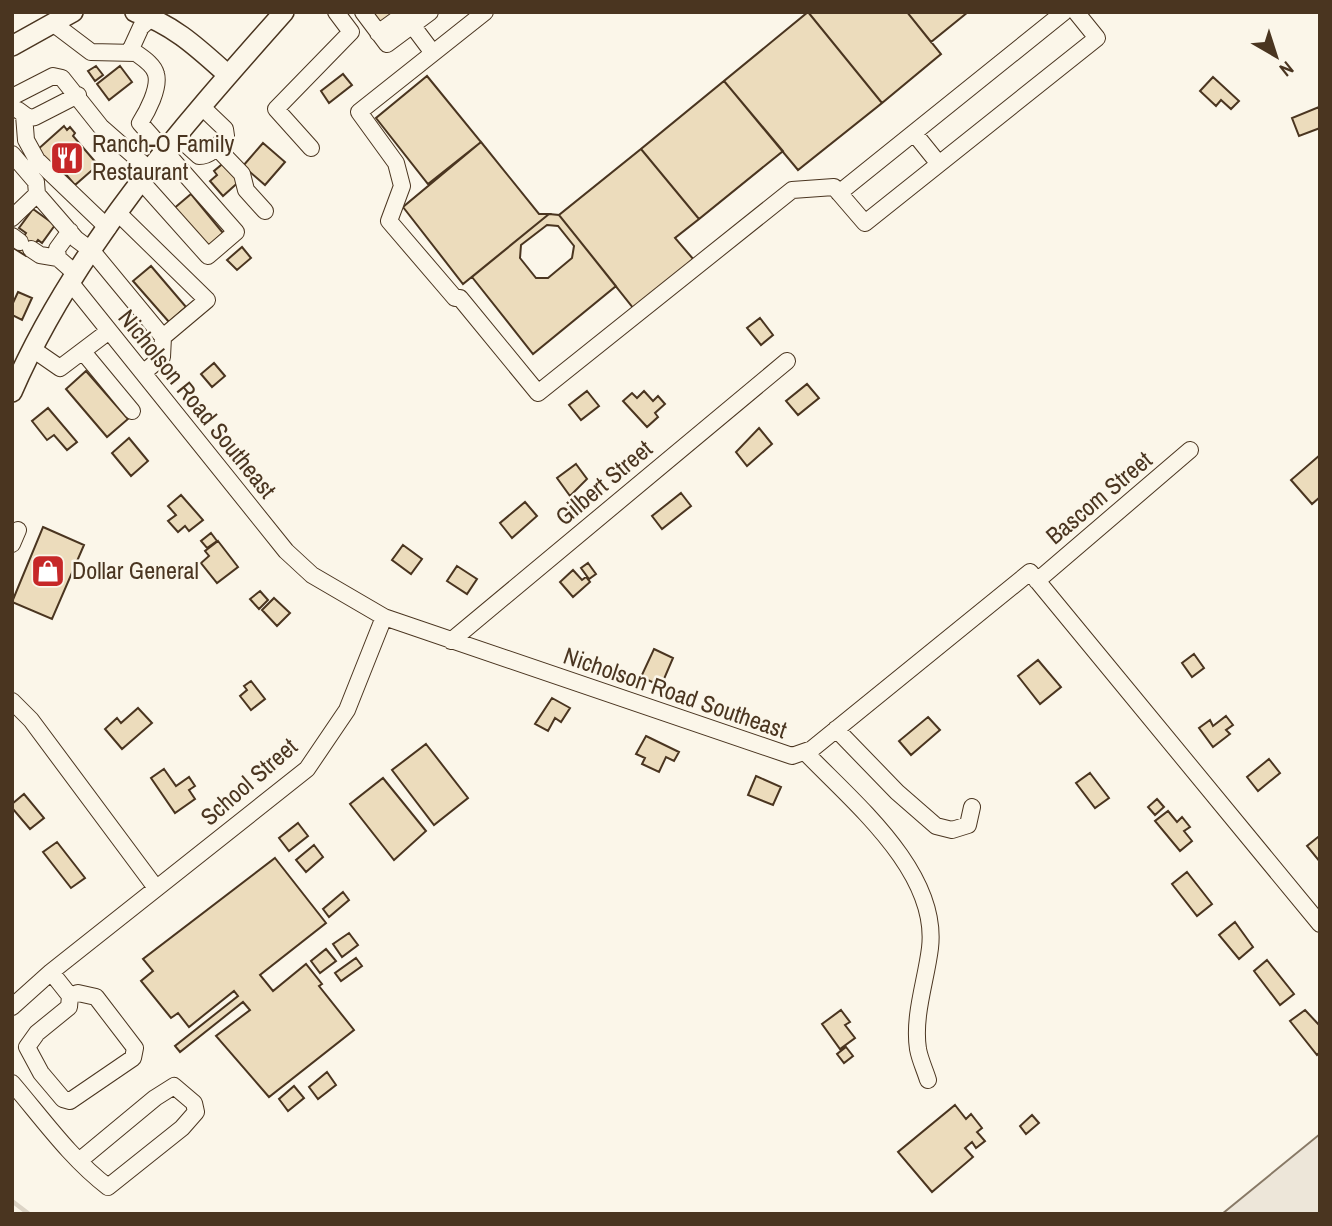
<svg xmlns="http://www.w3.org/2000/svg" width="1332" height="1226" font-family="'Archivo Narrow',sans-serif">
  <style>
    .green { fill: #ede6d9; stroke: #887966; stroke-width: 2 }
    .lines { fill: none; stroke-linecap: round; stroke-linejoin: round }
    .stream { stroke: #dcd4c6; stroke-width: 4.5 }
    .building { fill: #ecdcbc; stroke: #4a3520; stroke-width: 2; fill-rule: evenodd }
    .minor-casing { stroke: #4a3520; stroke-width: 18 }
    .major-casing { stroke: #4a3520; stroke-width: 22 }
    .minor { stroke: #fbf6e9; stroke-width: 16 }
    .major { stroke: #fbf6e9; stroke-width: 19 }
    .labels { text-anchor: middle; stroke-width: 5; stroke-linejoin: round; paint-order: stroke }
    .poi-label { font-size: 24px; fill: #4a3520; stroke: #fbf6e9; text-anchor: start }
    .street-label { font-size: 24px; fill: #4a3520; stroke: #fbf6e9 }
  </style>
  <rect width="100%" height="100%" fill="#fbf6e9"/>
  <path class="green" d="M1320,1134v80h-98z"/>
  <g class="lines">
    <path class="stream" d="M12,1201l17,13"/>
  </g>
  <path class="building" d="M371,12h24l-15,11z
    M808,12h99l34,42 -59,49z
    M808,12l74,91 -84,67 -74,-89z
    M907,12h61l-37,30z
    M96,66l7,9 -8,6 -7,-10z
    M120,66l12,16 -23,18 -12,-16z
    M343,74l9,11 -23,18 -8,-12z
    M427,76l54,66 -53,42 -52,-66z
    M1213,77l26,24 -8,8 -10,-9 -5,6 -16,-15z
    M724,81l59,70 -84,68 -58,-70z
    M1319,107l1,21 -21,8 -7,-18z
    M64,126l3,4 3,-3 5,6 -2,3 25,29 -23,20 -12,-14 -6,5 -21,-25z
    M481,142l58,72h10l-86,70 -60,-77z
    M263,143l22,19 -20,23 -22,-19z
    M641,149l58,70 -24,19 19,22 -60,49 -75,-94z
    M226,161l16,18 -19,17 -13,-15 7,-6 -3,-4z
    M191,194l32,39 -18,16 -33,-39z
    M33,209l22,16 -13,18 -4,-3 -12,16 -11,-7 11,-16 -7,-5z
    M549,214l10,1 57,71 -83,68 -61,-77zM547,225l11,1 16,20 -2,12 -24,20h-12l-16,-20 1,-13z
    M242,247l9,11 -14,12 -10,-10z
    M151,266l35,41 -17,15 -36,-41z
    M18,292l14,6 -10,22 -10,-5v-10z
    M760,318l13,17 -12,10 -14,-17z
    M214,363l11,13 -13,11 -11,-13z
    M86,371l42,48 -21,18 -41,-48z
    M807,384l12,14 -21,17 -12,-14z
    M587,391l12,15 -18,14 -12,-15z
    M644,391l9,10 5,-5 7,8 -10,9 3,4 -11,10 -24,-26 9,-8 5,5z
    M48,408l29,34 -10,8 -13,-15 -7,5 -15,-19z
    M759,428l13,16 -25,22 -11,-14z
    M129,438l19,23 -17,15 -19,-23z
    M1320,455v42l-8,7 -21,-24z
    M576,464l11,15 -17,17 -13,-18z
    M681,493l10,13 -29,23 -10,-13z
    M181,495l22,25 -14,11 -4,-5 -7,6 -10,-11 8,-6 -8,-9z
    M525,502l12,14 -25,22 -12,-15z
    M43,527l41,18 -32,74 -40,-17z
    M211,533l6,8 -10,7 -6,-7z
    M218,541l20,26 -21,16 -16,-20 8,-7 -4,-5z
    M403,545l19,14 -11,15 -19,-14z
    M588,563l8,11 -7,5 -8,-11z
    M457,566l20,13 -10,15 -20,-13z
    M573,570l9,10 4,-3 4,5 -17,15 -13,-15z
    M260,591l8,9 -9,9 -9,-10z
    M274,598l16,15 -13,13 -15,-16z
    M654,649l19,9 -12,28 -20,-9z
    M1194,654l10,14 -12,9 -10,-14z
    M1038,660l23,27 -21,17 -22,-28z
    M251,681l14,18 -14,11 -11,-14 7,-6 -3,-4z
    M552,698l18,10 -9,14 -6,-4 -7,13 -13,-7z
    M138,708l14,15 -30,26 -17,-20 12,-11 4,5z
    M1226,716l7,9 -7,5 4,4 -17,13 -14,-19 11,-8 3,6z
    M928,717l12,13 -29,25 -12,-14z
    M646,736l33,16 -5,9 -8,-4 -7,15 -17,-8 3,-6 -9,-4z
    M426,744l42,54 -34,27 -42,-55z
    M1269,759l11,14 -22,18 -11,-14z
    M164,769l12,17 13,-9 6,9 -6,4 6,9 -20,14 -24,-35z
    M1090,773l19,25 -14,10 -19,-25z
    M756,776l25,11 -8,18 -25,-10z
    M383,778l43,53 -32,29 -44,-56z
    M24,794l20,24 -14,11 -18,-21v-4z
    M1157,799l7,8 -9,8 -7,-8z
    M1168,811l9,11 5,-5 8,10 -6,4 8,10 -12,10 -25,-30z
    M298,823l10,13 -19,15 -10,-13z
    M1318,837l2,2v23l-13,-16z
    M57,842l28,36 -14,10 -28,-36z
    M314,845l9,12 -17,15 -10,-12z
    M275,858l51,65 -66,52 13,16 33,-27 16,20 -3,2 35,44 -85,67 -53,-61 34,-26 -7,-8 -63,50 -5,-6 63,-50 -4,-5 -45,36 -11,-14 -7,5 -30,-37 12,-10 -10,-12z
    M1187,872l25,32 -15,12 -25,-32z
    M343,892l6,8 -20,17 -6,-8z
    M1235,922l18,25 -14,12 -20,-24z
    M349,933l9,12 -16,12 -9,-13z
    M326,949l10,12 -16,12 -9,-12z
    M356,958l6,8 -21,15 -6,-8z
    M1267,960l27,34 -14,11 -26,-34z
    M841,1010l9,12 -5,3 10,13 -15,11 -18,-25z
    M1305,1010l15,16v26l-3,3 -27,-34z
    M846,1047l7,9 -9,7 -7,-9z
    M327,1072l9,13 -18,14 -9,-12z
    M294,1086l10,12 -16,13 -9,-12z
    M955,1105l11,14 5,-5 11,14 -5,4 8,9 -9,7 -4,-6 -7,6 8,9 -41,35 -34,-40z
    M1032,1115l7,8 -13,11 -6,-8z"/>
  <g class="lines">
    <g class="minor-casing">
      <path id="minor" d="M363,12l24,32 43,-32
        M485,12l-126,100 37,51 6,23 -13,35 66,77h5l78,95 254,-203 42,-3 31,36 232,-185 -21,-26
        M54,24l37,28 45,1c7,5 18,12 20,21 4,14 -9,38 -16,49l96,109 -28,24 -67,-75
        M412,25l21,28
        M378,33l29,-21
        M130,51l11,-24 11,-10
        M12,97l41,-21 9,2 39,49 49,43
        M18,110l11,8 6,-1 43,-22
        M24,115l2,25 11,20 71,68
        M914,133l25,31
        M178,137l21,19c13,0 19,-11 27,-20l-1,-7 -23,-22
        M216,147l26,27 4,16 19,21
        M311,148l-35,-39 75,-77 -15,-20
        M12,154l24,28 1,12 39,45 16,12 71,86 44,-37 -89,-87
        M839,193l225,-181
        M12,218l25,-24
        M70,231l-13,18 1,9 18,16
        M12,236l8,6
        M31,249l9,6 18,3
        M70,282l216,269 26,24 72,42 408,139 20,-7 218,-177 290,352
        M34,350l26,18 49,-37
        M84,353l48,58
        M143,373l19,-16 1,-20
        M12,544l6,-14
        M1037,581l153,-131
        M451,641l336,-280
        M12,701l19,19 125,168
        M836,729l61,63 39,34 16,4 16,-5 4,-18
        M805,752c49,51 134,120 125,196 -4,33 -17,68 -12,101 2,11 7,21 10,31
        M51,972l19,24 -1,11 -32,26 -10,14 14,26 22,26 7,2 63,-43 2,-10 -39,-51 -18,-4 -8,3
        M12,1007l39,-35 256,-203 40,-59 37,-93
        M12,1083c30,35 59,76 96,104l74,-59 14,-16 -2,-9 -20,-17 -19,12 -76,63"/>
    </g>
    <g class="major-casing">
      <path id="major" d="M135,12c38,12 64,37 93,63
        M12,46l61,-34
        M12,392c62,-143 169,-264 272,-380"/>
    </g>
    <use href="#minor" class="minor"/>
    <use href="#major" class="major"/>
  </g>
  <defs>
    <g id="restaurant-square" transform="scale(1.75)"><rect x="-9" y="-9" width="18" height="18" rx="4" fill="#c62828" stroke="#fbf6e9"/><path d="M-5-6h1v4h1v-4h1v4h1v-4h1v5L-1.5 .5V6h-2V.5L-5-1ZM5-6V6H3V1.5H1.5Q1.5-4 5-6Z" fill="#fff"/></g>
    <g id="shop-square" transform="scale(1.75)"><rect x="-9" y="-9" width="18" height="18" rx="4" fill="#c62828" stroke="#fbf6e9"/><path d="M-5-2.5h2.3a2.7 3.5 0 0 1 5.4 0H5L5.5 6h-11ZM-1.5-2.5h3a1.5 2.3 0 0 0-3 0Z" fill="#fff"/></g>
  </defs>
  <g fill-rule="evenodd">
    <use href="#restaurant-square" x="67" y="158"/>
    <use href="#shop-square" x="48" y="571"/>
  </g>
  <g class="labels">
    <g class="poi-label">
      <text x="92" y="152">Ranch-O Family<tspan x="92" dy="28">Restaurant</tspan></text>
      <text x="72" y="579">Dollar General</text>
    </g>
    <g class="street-label">
      <text transform="translate(197 404) rotate(51)" y="8">Nicholson Road Southeast</text>
      <text transform="translate(604 483) rotate(-40)" y="8">Gilbert Street</text>
      <text transform="translate(1099 498) rotate(-40)" y="8">Bascom Street</text>
      <text transform="translate(675 693) rotate(19)" y="8">Nicholson Road Southeast</text>
      <text transform="translate(249 782) rotate(-41)" y="8">School Street</text>
    </g>
  </g>
  <rect width="1332" height="1226" fill="none" stroke="#4a3520" stroke-width="28"/>
  <g transform="translate(1276 56) rotate(141)" stroke="#fbf6e9" stroke-width="5" paint-order="stroke">
  <path d="M0-5L12 26L0 18L-12 26Z" fill="#4a3520"/>
  <text y="-10" font-size="19" font-weight="bold" text-anchor="middle" fill="#4a3520">N</text>
  </g>
</svg>
